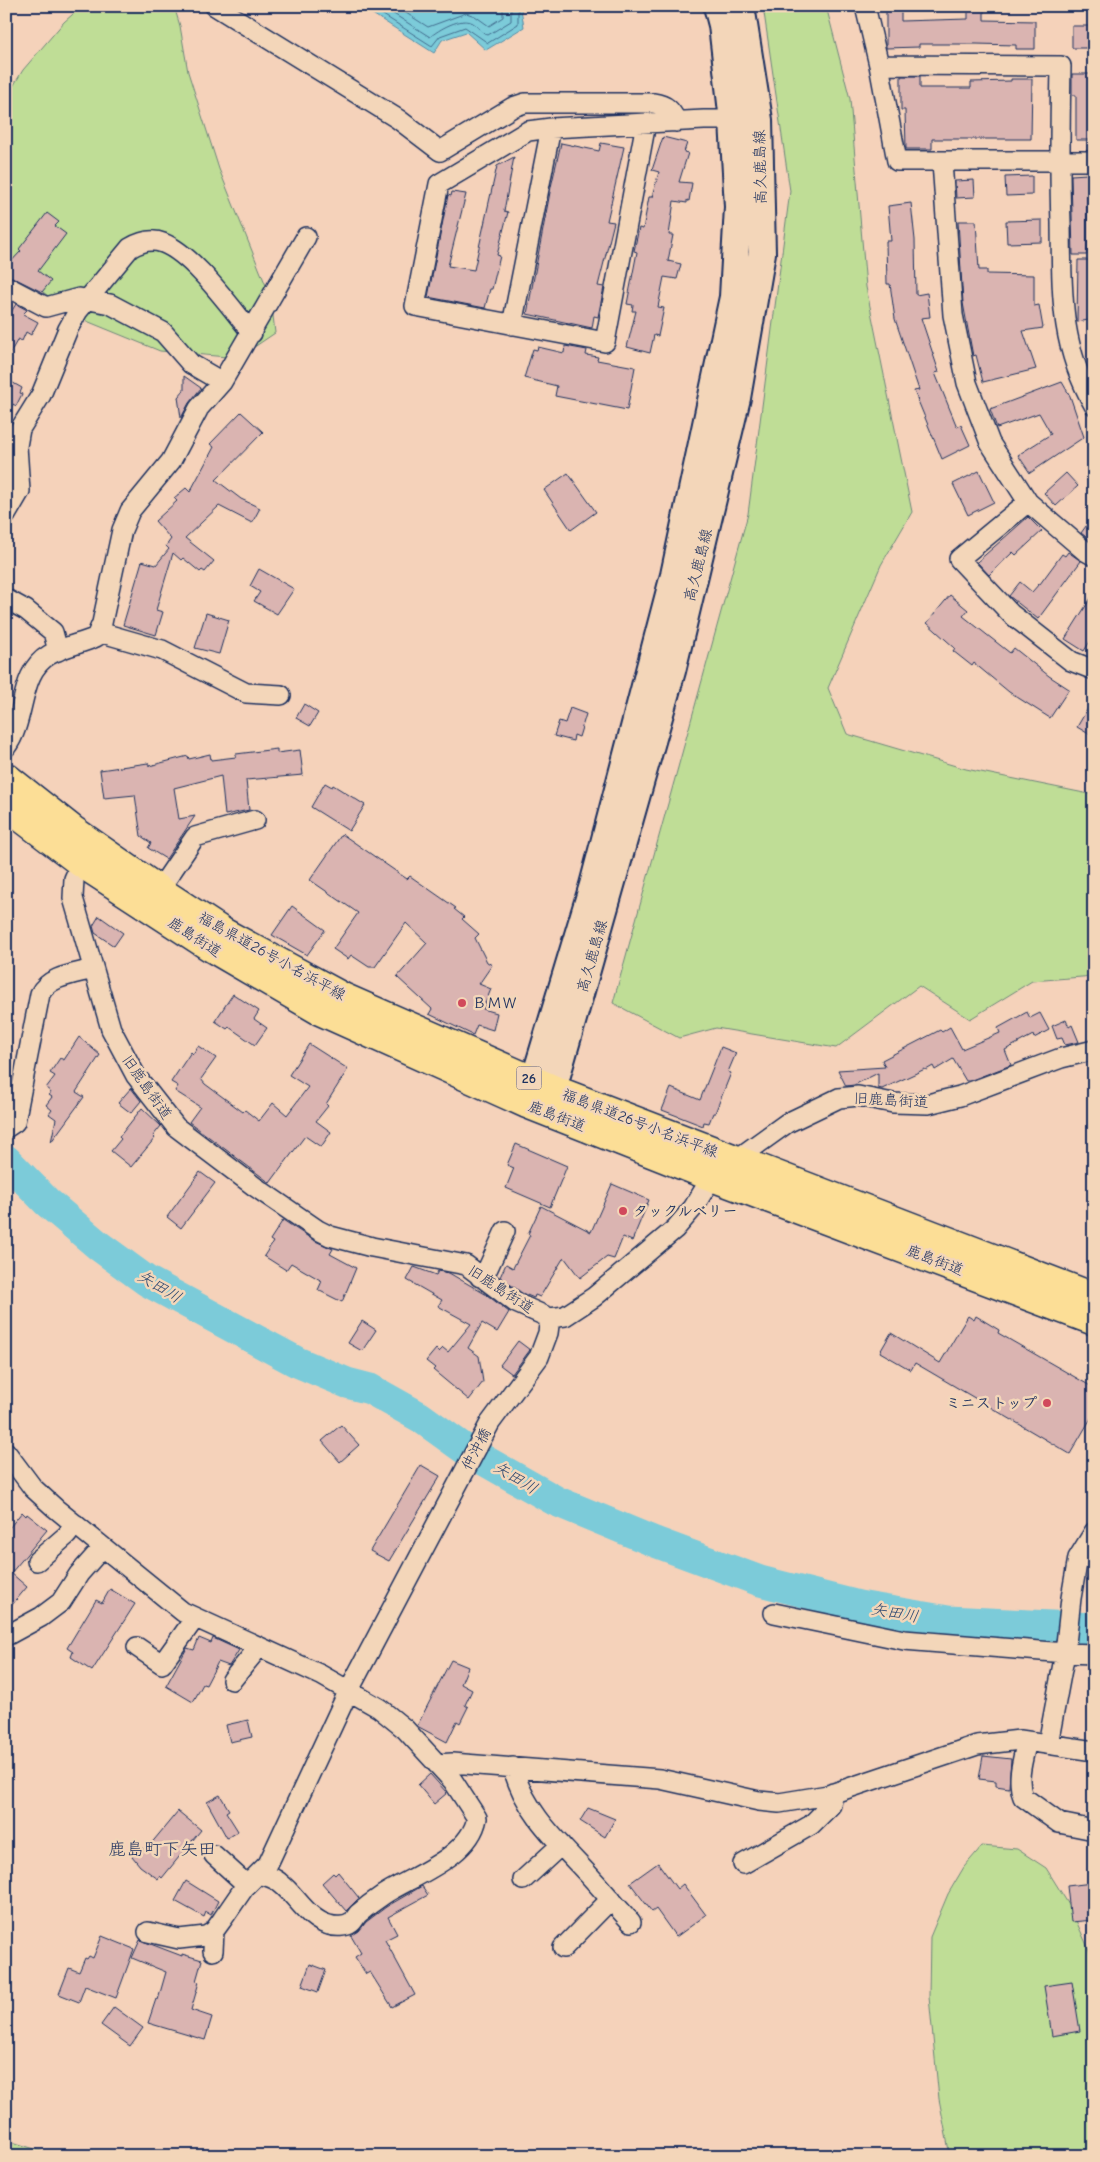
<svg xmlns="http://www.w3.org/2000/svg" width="1100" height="2162" font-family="'Comic Neue','Klee One',sans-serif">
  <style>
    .green { fill: #bfdd96; stroke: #6d867a }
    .water { fill: #7ccbd9; stroke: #558da8 }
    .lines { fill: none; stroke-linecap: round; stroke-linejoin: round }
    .shore { stroke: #426d8f; stroke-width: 1 }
    .river { stroke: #7ccbd9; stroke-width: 31 }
    .building { fill: #dab4b1; stroke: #1b2f5e }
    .street-casing { stroke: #1b2f5e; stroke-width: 22 }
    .secondary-casing { stroke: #1b2f5e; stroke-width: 30 }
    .primary-casing { stroke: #1b2f5e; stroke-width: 31 }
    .street { stroke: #f3d6b9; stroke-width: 19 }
    .secondary { stroke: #f3d6b9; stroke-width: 26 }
    .primary { stroke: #fcde96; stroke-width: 28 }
    .poi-dot { fill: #d1495b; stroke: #f3d6b9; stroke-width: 2 }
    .labels { text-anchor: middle; stroke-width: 5; stroke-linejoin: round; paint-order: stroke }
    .shield { fill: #f3d6b9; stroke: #5c6179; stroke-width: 1 }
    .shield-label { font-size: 14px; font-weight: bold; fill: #1b2f5e }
    .street-label { font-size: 15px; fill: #1b2f5e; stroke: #f3d6b9 }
    .poi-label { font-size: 15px; font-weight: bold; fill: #1b2f5e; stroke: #f3d6b9; text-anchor: start }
    .water-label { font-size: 16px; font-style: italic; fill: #2a4670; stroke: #f3d6b9 }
    .quarter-label { font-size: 18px; fill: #1b2f5e; stroke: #f3d6b9 }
  </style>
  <rect width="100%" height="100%" fill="#f5d2ba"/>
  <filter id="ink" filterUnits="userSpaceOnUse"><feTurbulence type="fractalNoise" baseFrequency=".02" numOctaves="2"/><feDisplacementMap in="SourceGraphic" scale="10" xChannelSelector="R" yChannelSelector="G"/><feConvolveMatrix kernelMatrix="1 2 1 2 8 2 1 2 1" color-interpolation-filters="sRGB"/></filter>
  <g filter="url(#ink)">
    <path class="green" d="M82,6h92l6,20 8,46 31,97 52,129 4,35 -37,25 -78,-7 -88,-36 -58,-46 -8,-21v-150l17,-28 41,-48z
      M763,6h63l24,93 16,188 46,225 -31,53 -53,123 19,46 119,35 128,26v181l-62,5 -62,38 -51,-33 -83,62 -120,-20 -37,10 -66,-35 135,-489 42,-323z
      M982,1846l35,3 29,19 23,37 25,56v195h-144l-11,-57 -10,-102 1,-60 18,-43 16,-27z
      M6,2140l51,16h-51z"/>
    <path class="water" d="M360,6h166l-5,3 3,18 -38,23 -20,-18 -24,8 -8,13z"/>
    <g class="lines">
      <path class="shore" d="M369,6l63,40 8,-10 25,-9 23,16 30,-19v-18
        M381,6l49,31c8,-7 31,-21 43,-14 6,4 9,10 15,12l23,-14v-15
        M395,6l33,21 38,-14 9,3 14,10 14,-9v-11"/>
      <path class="river" d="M6,1160l41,42 52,44 48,35 150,81 50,21 23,6 50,28 46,33 90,51 99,41 105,39 99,25 89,15 146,7"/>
    </g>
    <path class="building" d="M886,6h15v15l67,-2v-13h16v14l51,1v28h-19v-4l-40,-1h-57v3l-33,1z
      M1072,26h22v22h-22z
      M1072,74h22v66h-18v-45h-4z
      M901,76h19v12h51v-6l40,-1v-2h21l-1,60h-99v10h-26l-1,-39h-4z
      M663,137l24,6 -3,9 4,1 -9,29 13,1 -3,18 -2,-1v3l-13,-2 -5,34h4l-5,26 13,3 -4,15 -13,-2 -6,30 6,1 -6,28 -4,-1 -4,18 -23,-6 9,-36h-4l1,-6 -6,-1 10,-52 -3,-1 5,-23 4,1 6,-32h3l7,-25 -7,-2z
      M561,143l38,8 2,-8 23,4 -17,74 7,1 -16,64 6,1 -6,30 -4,-1 -2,12 -65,-14 24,-127z
      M514,157l-10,54 4,1 -11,43 3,1 -8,33h-2l-5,19 -57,-11 20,-102 3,1 1,-4 14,2 -18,72 26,4 23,-104z
      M1087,174v81h-14l-2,-80z
      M1032,176v19l-26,1 -1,-19z
      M974,180l1,17 -19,1 -1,-17z
      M911,203l4,37 1,55 11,-2 3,24 -9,1 18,54 -4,1 22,54 4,-2 9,20 -28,14 -28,-68 5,-1 -24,-71 -5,-35h-3l-1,-43h5l-3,-35z
      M47,213l12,9 -4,4 11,8 -28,37 13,10 -9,11 -32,-16 -4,-4v-5l15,-16 -2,-2z
      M1042,220v22l-35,1 -1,-22z
      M958,221h18l3,49h8v4l47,1v31l5,-1 4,23 -20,3 13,38 -53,13 -7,-27 -3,1 -10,-53z
      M1078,260h16v59l-17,3z
      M16,304l11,6 -4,4 15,8 -7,13 -5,-3 -4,9 -4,-2 -12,21v-40z
      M565,346l22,4 -1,5 12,2 -1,3 38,7 -8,43 -72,-14 2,-10 -33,-8 9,-29 4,1 1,-3 26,6z
      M184,376l17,12 -12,15 -8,15 -3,-21 6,-7z
      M6,379l16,9 -2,5 2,1 -6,12 -3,-2 -7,13z
      M1062,382l8,14 14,41 -54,36 -12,-18 33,-21 -12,-21 -42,15 -7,-19z
      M241,412l22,20 -47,48 25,19 19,9 -8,15 -33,-17 -34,32 29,23 -9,11 -3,-2 -2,2 -17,-14 -2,2 -8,-7 -17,57 7,2 -7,23 -33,-10 19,-64 14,4 13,-16 -3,-3 5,-7 -16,-18 22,-20 -3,-3 12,-10 4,4 24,-45 -4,-3z
      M979,471l15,31 -26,13 -15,-31z
      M568,473l28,39 -25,18 -27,-40z
      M1066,473l12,13 -22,20 -12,-13z
      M1094,515v28l-13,-10z
      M1028,517l14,14 -26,24 -3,-3 -24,23 -12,-13z
      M1068,552l13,9 -43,58 -29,-23 11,-14 12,10 7,-8h1l22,-30 3,2z
      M259,569l35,20 -17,25 -23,-13 6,-9 -10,-6z
      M1094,593v42l-10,16 -19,-12z
      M950,595l18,15 -5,6 47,37 4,-5 35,28 20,13 -19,29 -41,-26 -35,-29 -2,3 -19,-15 2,-3 -28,-25z
      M206,613l23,7 -10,34 -24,-6z
      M1094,698v39l-17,-10z
      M304,704l14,9 -8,13 -14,-8z
      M570,708l16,6 -7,23 -5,-2 -1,6 -19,-5 5,-15 6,2z
      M277,749v4l23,-3 3,25 -57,5 3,30 -24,5 -4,-39 -47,12 5,31 16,-3 -29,43 -18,-11 3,-5 -10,-7 -6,-41 -31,3 -4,-28 48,-7 1,3 39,-10 1,3 21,-5 1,6 25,-3v-3z
      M325,783l7,4 1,-2 32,20 -16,26 -38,-24z
      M342,834l65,45 3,-3 46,32 -2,1 10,8 -2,2 17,15 -4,4 12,24 5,3 -13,19 12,5 -8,20 14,4 -4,17 -16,-5 -4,10 -44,-21 3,-5 -35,-32 30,-34 -21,-20 -31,44h-6l-18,-12 -3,4 -15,-10 25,-36 -48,-33z
      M292,906l33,24 -18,25 -35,-20z
      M99,916l24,17 -9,13 -19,-13 -2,-7z
      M233,994l26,17 -5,8 13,9 -12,17 -26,-18 -2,2 -12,-8z
      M1027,1012l3,6 10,-5 9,17 -15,8 -1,-3 -28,15 6,15 -42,16h-3l-13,-22 -18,11 -2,-4 -7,4 -1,-1 -43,20 -4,-1v-15l-24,12 -8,1 -8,-16 47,-3 -3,-7 58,-30 2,2 8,-5 12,22 38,-16 -2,-5z
      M1066,1020l3,7 3,-2 7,17 -14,3 -3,-7 -5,1 -5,-13z
      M79,1037l21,18 -24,37 8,5 -33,45 5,-23 -7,-5 3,-4 -6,-5 6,-8 -3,-2 2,-3 -5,-4 9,-12 -5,-3 10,-15 4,2z
      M309,1044l39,25 -22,35 2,2 -12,15 15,11 -10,15 -16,-11 -35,47 -81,-61 11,-15 -25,-16 3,-5 -7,-4 20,-30 2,2 5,-8 18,12 -15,21 4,5 38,28 2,-2 14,11 14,-18 14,12 21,-28 -19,-12z
      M721,1047l15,6 -8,19 3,1 -16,40h-2l-4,10 -5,-1 -1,4 -41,-16 9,-22 29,12z
      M131,1088l10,13 -10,12 -13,-10z
      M142,1108l19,18 -8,10 2,2 -24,29 -20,-16 10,-12 -2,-2z
      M516,1144l51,22 -17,41 -44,-19 8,-20 -7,-3z
      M200,1172l15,11 -34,45 -14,-11z
      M612,1184l37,16 -17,41 -9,-4 -9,22 -7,-2 -27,21 -16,-21 -24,40 -5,-2 -1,3 -12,-5 -22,-16 6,-13 7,4 17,-33 -2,-1 13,-28 50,26z
      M283,1220l30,20 20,9 -3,5 26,14 -14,34 -24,-12 4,-9 -31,-18 -5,7 -22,-14 9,-14 -3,-2z
      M414,1267l22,8 2,-4 11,2 38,22 22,17 -12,20 -15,-9 -14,25 11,8 4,26 -14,18 -36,-30 2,-2 -9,-7 10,-12 3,3 4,-4 5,4 23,-28 -33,-18 4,-6 -35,-20z
      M968,1316l6,4 2,-4 23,14 -1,3 96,55v25l-24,41 -155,-91 -4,7 -31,-18 11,-19 49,30z
      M362,1321l14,9 -14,21 -14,-8z
      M518,1341l12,9 -18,24 -12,-9z
      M341,1425l18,20 -19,17 -18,-21z
      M421,1465l19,11 -51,85 -19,-10z
      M22,1512l4,4 1,-2 20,16 -36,43 16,14 -21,25v-80z
      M110,1589l25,15 -43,67 -21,-14 2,-5 -6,-4 29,-48 6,3z
      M199,1638l12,5 2,-5 26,12 -10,16 -11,-4 -12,23 -3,-1 -10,18 -27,-16 21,-38 7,2z
      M451,1660l17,7 -7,17 11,6 -7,15 3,2 -8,16 -3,-2 -10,21 -30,-16z
      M248,1720l4,17 -22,5 -4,-17z
      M983,1756l28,3 -2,29 -13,-2v-5l-17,-2z
      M430,1774l17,19 -13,11 -16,-19z
      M220,1795l9,15 -3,2 12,19 -11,7 -20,-36z
      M588,1808l27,11 -10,18 -25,-16z
      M178,1811l23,19 -39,48 -2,-2 -2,3 -18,-13 -8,-10 10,-8 3,3z
      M658,1863l19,26 6,-5 23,31 -30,22 -20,-28 -4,3 -22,-29z
      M338,1872l21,26 -13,13 -24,-28 11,-10 2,2z
      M186,1881l32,20 -7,14 -5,-3 -2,5 -29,-16z
      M1092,1883l2,37 -23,2 -4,-36z
      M422,1886l6,9 -40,22 9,17 -12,6 30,55 -23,12 -22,-35 -4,2 -11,-17 6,-4 -10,-17 8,-5 7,-9 20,-15z
      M102,1936l32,13 -18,49 -31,-12 -6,16 -20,-8 10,-26 10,4 6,-14 2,1 2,-3 4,2z
      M140,1940l42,16v-2l20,6 -6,21 3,1 -8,28 21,7 -7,23 -57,-17 8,-24 2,1 8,-28 -34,-14z
      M310,1964l16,6 -8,22 -16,-6z
      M1072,1982l8,49 -28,5 -8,-50z
      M114,2007l29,21 -13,18 -29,-21z"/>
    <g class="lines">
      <g class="street-casing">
        <path id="street" d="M215,6l183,113 42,32 73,-44 12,-4h128c14,2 18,7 24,19
          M865,6l14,59 18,96h197
          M879,65l182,1c-1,52 -2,105 0,157 1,67 -2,121 33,182
          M646,123l-41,219 -190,-36 24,-122 89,-53 23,-3 153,-8h41
          M942,162l11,153 14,68 23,60 38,59 57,49 9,5
          M6,286l40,21 33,-9 31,6 53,28 28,32 31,18
          M512,325l39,-197
          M1028,502l-69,57 52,55 60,47 23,9
          M6,515l14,-24 -3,-45 3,-17 21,-34 27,-66 10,-18 52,-63c10,-6 21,-10 33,-5 31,12 67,64 89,90
          M6,599l20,11 27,22 5,19
          M99,632l63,18 84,43 35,2
          M6,747c21,-28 12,-74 43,-92 15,-9 32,-11 47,-18l6,-14 20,-93 8,-19 41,-50 28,-53 23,-26 84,-145
          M81,863l-7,16 -1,19 38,131 25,47 40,51 78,59 64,44 12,6 42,11 94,18 50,38 34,15 15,-2 29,-19 81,-68 18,-21 19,-31 75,-54 25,-12 27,-13 19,-2 35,7 35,1 32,-8 101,-38 33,-8
          M159,890l36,-53 60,-17
          M6,1128l9,-6 25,-128c9,-18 35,-20 53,-25
          M480,1277l8,-9 17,-37
          M6,1452l27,36 22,20 128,104 138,63 58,33 26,21 48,52 24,37c-7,39 -65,58 -94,77 -9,6 -17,12 -25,19 -2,2 -4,7 -7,9 -5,4 -16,4 -22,2 -22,-6 -32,-29 -49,-42 -5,-5 -13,-7 -21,-9
          M37,1561l30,-26 8,-11
          M774,1613l130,27 161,13 29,1
          M6,1636l35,-19 20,-15 18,-28 24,-27
          M137,1647l25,17 33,-46
          M232,1680l27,-33
          M1027,1741c-4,18 -11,38 -4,56l36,26 35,7
          M1048,1744l17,-91 6,-55 7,-40 16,-26
          M437,1764l15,-1 208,16 99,22 20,2 49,-8 149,-50 43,-5 74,11
          M513,1767c10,43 45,75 74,106 15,16 29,33 44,49
          M214,1855l33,30
          M743,1864l68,-39 20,-20 2,-12
          M523,1880l38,-35
          M148,1932l31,7 27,-3 8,-5 8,-11 22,-32 24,-24 81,-174 141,-267 49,-66 9,-24 2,-15
          M563,1948l48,-49
          M213,1951l1,-20"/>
      </g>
      <g class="secondary-casing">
        <path id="secondary" d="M528,1101l65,-216 81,-310 59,-278 5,-90 -5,-86 -11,-96 -5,-19
          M549,1110l4,-21 119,-418 65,-273 25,-145 -3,-133 -18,-114"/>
      </g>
      <g class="primary-casing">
        <path id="primary" d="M6,777l67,53 86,60 64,42 120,65 210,92 541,208
          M6,806l75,57 129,84 110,64 207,93 185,73 382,144"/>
      </g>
      <use href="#street" class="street"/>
      <use href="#secondary" class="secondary"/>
      <use href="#primary" class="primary"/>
    </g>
  </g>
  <g class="poi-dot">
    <circle cx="462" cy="1003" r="5"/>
    <circle cx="623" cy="1211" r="5"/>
    <circle cx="1047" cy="1403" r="5"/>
  </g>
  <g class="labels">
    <rect class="shield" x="516.5" y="1066.5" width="25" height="23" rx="4"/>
    <g class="shield-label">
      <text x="529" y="1083">26</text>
    </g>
    <g class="street-label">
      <text transform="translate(760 167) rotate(-91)" y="5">高久鹿島線</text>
      <text transform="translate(698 565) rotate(-76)" y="5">高久鹿島線</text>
      <text transform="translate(195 937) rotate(33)" y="5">鹿島街道</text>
      <text transform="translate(272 956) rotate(29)" y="5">福島県道26号小名浜平線</text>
      <text transform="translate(592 956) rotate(-74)" y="5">高久鹿島線</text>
      <text transform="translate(147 1087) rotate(55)" y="5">旧鹿島街道</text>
      <text transform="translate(891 1100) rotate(3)" y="5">旧鹿島街道</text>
      <text transform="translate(557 1116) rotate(21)" y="5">鹿島街道</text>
      <text transform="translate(640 1123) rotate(21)" y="5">福島県道26号小名浜平線</text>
      <text transform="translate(935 1260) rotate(21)" y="5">鹿島街道</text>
      <text transform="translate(501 1289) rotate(33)" y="5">旧鹿島街道</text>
      <text transform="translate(476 1449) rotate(-62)" y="5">仲沖橋</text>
    </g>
    <g class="poi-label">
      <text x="472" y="1008">ＢＭＷ</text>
      <text x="633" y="1216">タックルベリー</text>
      <text x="1037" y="1408" text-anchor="end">ミニストップ</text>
    </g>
    <g class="water-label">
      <text transform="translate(160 1286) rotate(31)" y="6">矢田川</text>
      <text transform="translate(516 1477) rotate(31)" y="6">矢田川</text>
      <text transform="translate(895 1612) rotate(10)" y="6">矢田川</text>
    </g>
    <g class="quarter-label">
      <text x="162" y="1855">鹿島町下矢田</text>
    </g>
  </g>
  <rect width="1100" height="2162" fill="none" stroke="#f3d6b9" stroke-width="25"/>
  <rect x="12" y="12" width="1075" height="2137" fill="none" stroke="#1b2f5e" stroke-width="2" filter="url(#ink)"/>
</svg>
